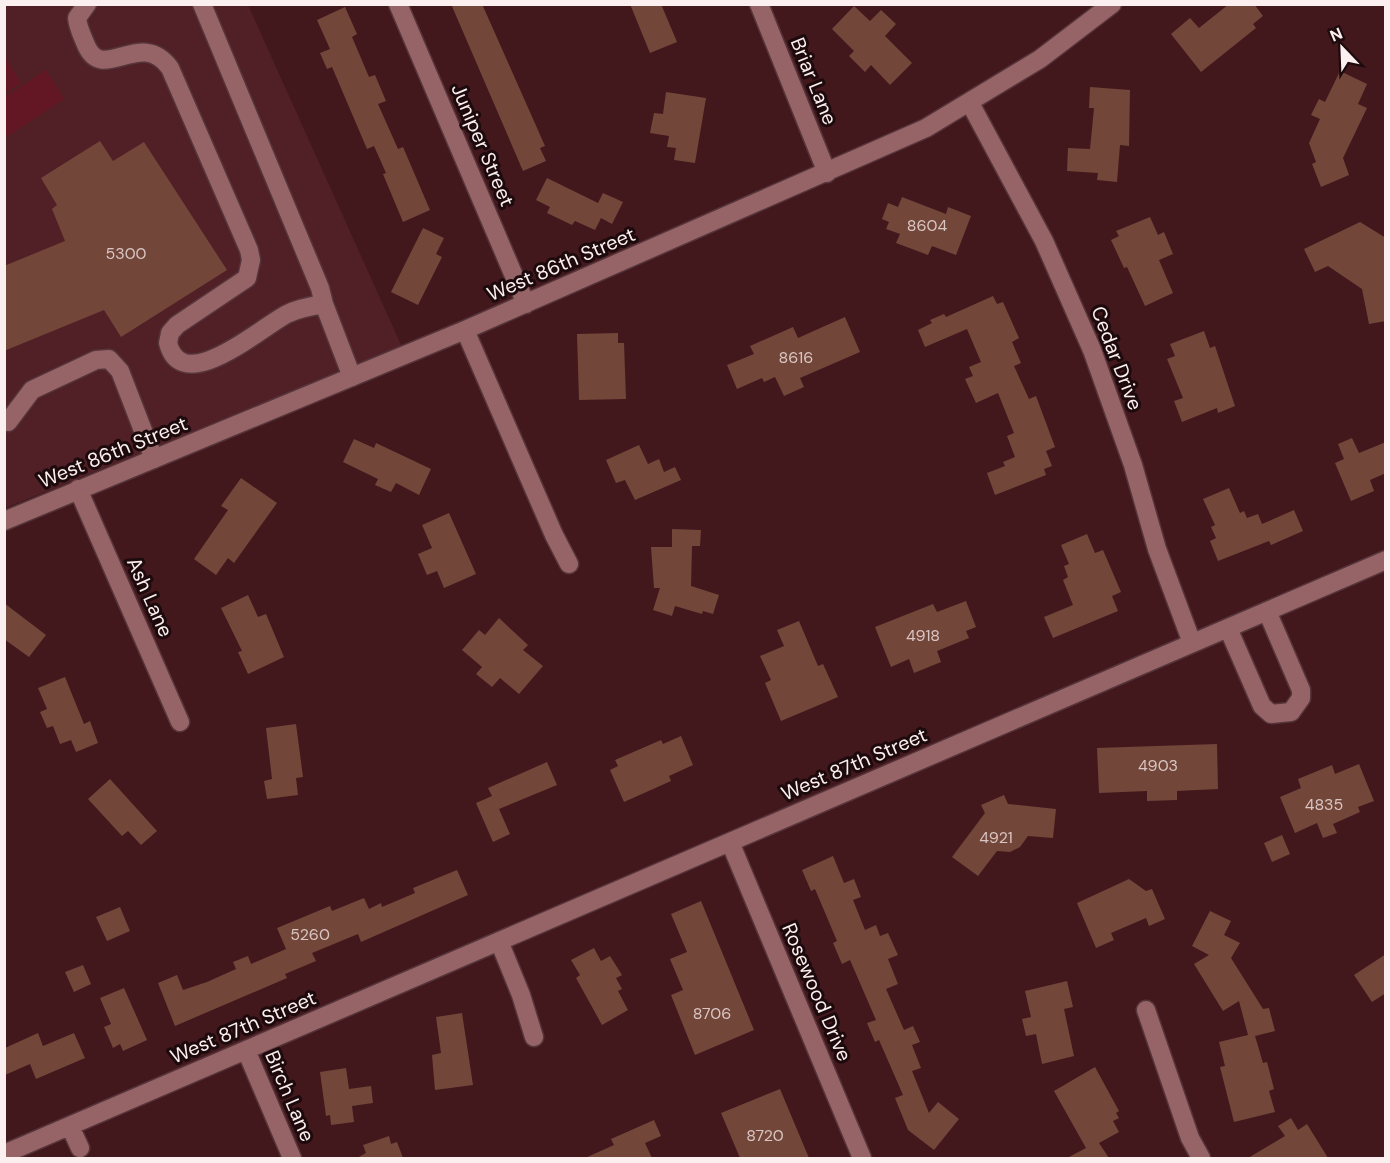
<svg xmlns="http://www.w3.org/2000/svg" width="1390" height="1163" font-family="'DM Sans',sans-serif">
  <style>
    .built { fill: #512026 }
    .green { fill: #631623 }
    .building { fill: #73463a }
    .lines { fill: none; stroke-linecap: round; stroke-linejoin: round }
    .minor-casing { stroke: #56353a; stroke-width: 21 }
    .minor { stroke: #966467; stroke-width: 18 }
    .labels { text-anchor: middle; stroke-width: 6; stroke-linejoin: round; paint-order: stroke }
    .number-label { font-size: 16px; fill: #d9c5c2 }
    .street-label { font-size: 20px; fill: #fbefef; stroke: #1d0a0c }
  </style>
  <rect width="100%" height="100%" fill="#42181d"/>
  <path class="built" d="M5,5h243l154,342 -397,161z"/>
  <path class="green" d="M5,57l16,26 -16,10h-1z
    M46,70l18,29 -59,39v-41z"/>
  <path class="building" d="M451,4h31l63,142 -5,2 6,13 -23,10z
    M630,4h31l16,38 -27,11z
    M1229,4h25l9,12 -10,8 3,4 -55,44 -30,-38 19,-16 9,10z
    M854,6l16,15 11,-11 15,14 -11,12 27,27 -22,22 -19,-20 -6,7 -16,-16 5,-5 -22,-22z
    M345,7l12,27 -5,3 17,40 6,-2 11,26 -8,3 20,45 5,-2 27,63 -27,12 -20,-48 3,-1 -12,-27 -7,3 -35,-82 -5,2 -7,-16 10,-4 -13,-29z
    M1340,71l27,13 -9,20 9,4 -24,50 6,17 -28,12 -9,-23 4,-2 -7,-19 11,-24 -9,-4 8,-16 6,3z
    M1090,87l40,3 -1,56 -9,-1 -3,37 -20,-2 1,-7 -31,-2 1,-23 22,1 4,-41h-5z
    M666,92l40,6 -11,65 -21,-3 2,-12 -9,-1 2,-11 -19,-3 4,-20 9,1z
    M100,141l13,20 31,-19 83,128 -106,67 -17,-27 -100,41v-85l61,-25 -13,-32 5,-4 -16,-27z
    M547,178l51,25 5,-10 20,9 -11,22 -11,-6 -6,12 -20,-9 -3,4 -25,-12 3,-6 -14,-7z
    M902,197l44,17 2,-7 23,9 -15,39 -24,-9 -4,9 -32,-12 4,-9 -14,-5 3,-7 -7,-3 6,-16 10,4z
    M1150,217l8,18 6,-3 9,22 -14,6 14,33 -28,13 -18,-39 -3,1 -13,-28 8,-4 -3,-5z
    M1360,222l26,16v83l-17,3 -7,-35 -34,-23 -13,6 -11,-23z
    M423,228l21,10 -8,16 6,3 -24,48 -27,-13z
    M993,296l4,8 6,-2 16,36 -7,4 9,21 -7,3 15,33 7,-3 19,51 -9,4 6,15 -8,3 2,6 -51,20 -8,-22 18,-7 -2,-4 12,-5 -8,-21 7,-3 -16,-40 -22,10 -11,-24 8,-3 -4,-9 12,-5 -14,-33 -42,18 -7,-17 14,-7 -2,-3 14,-6 2,3z
    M845,317l15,35 -60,26 4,9 -20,9 -9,-19 -11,5 -2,-4 -25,11 -10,-24 27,-11 -4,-8 43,-19 5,11z
    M1204,331l6,17 5,-2 20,60 -17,7 -1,-5 -35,14 -8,-21 9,-3 -16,-39 8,-3 -5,-12z
    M618,333v10h6l2,56 -47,1 -2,-66z
    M1352,438l7,15 27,-11v31l-16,7 4,11 -23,10 -16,-38 9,-4 -6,-15z
    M354,439l20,9 2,-5 55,26 -12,26 -23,-12 -5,9 -16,-7 3,-6 -35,-17z
    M639,445l9,19 11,-5 5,13 11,-5 6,13 -46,20 -10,-20 -9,3 -10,-23z
    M241,478l36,25 -43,60 -6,-5 -12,17 -22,-16 34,-49 -7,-4z
    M1229,488l11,25 4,-2 3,7 11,-4 4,10 32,-14 9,21 -32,14 -2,-4 -51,20 -8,-20 6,-3 -5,-11 4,-2 -12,-26z
    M449,513l27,61 -32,14 -7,-17 -10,4 -9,-21 14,-6 -10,-23z
    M672,529l29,1 -1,16h-8l-1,40 28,9 -6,19 -10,-3 -1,3 -27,-8 -3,10 -19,-6 7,-22h-6l-3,-41h21z
    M1087,534l8,19 8,-3 18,42 -9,4 6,15 -65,27 -9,-21 29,-12 -10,-25 5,-3 -4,-11 5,-2 -8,-19z
    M248,595l10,22 8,-3 18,43 -36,17 -10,-22 4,-1 -21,-43z
    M966,601l10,26 -10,4 3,7 -32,13 4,11 -27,11 -5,-14 -18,8 -16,-40 58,-23 4,8z
    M4,603l42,32 -17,22 -25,-18z
    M499,618l29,27 -5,5 20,16 -24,28 -19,-16 -8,9 -16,-13 6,-7 -20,-17 17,-20 6,5z
    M799,621l19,45 5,-2 15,33 -57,24 -16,-38 6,-3 -11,-24 24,-10 -7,-16z
    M65,677l19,47 6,-3 8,22 -22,9 -5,-12 -11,4 -7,-18 -6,2 -7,-16 7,-3 -9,-21z
    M296,724l7,53 -7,1 2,17 -31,4 -3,-18 8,-2 -6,-51z
    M681,736l12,29 -24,11 2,5 -47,21 -14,-32 8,-4 -3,-6 46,-20 2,4z
    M1217,744l1,45 -41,2v9l-30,1v-10l-48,2 -2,-45z
    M547,762l10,23 -58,24 11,25 -17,8 -17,-39 16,-7 -4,-8z
    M1359,764l15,37 -16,6 2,5 -27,12 4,9 -14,5 -6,-15 -22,10 -15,-36 21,-9 -3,-9 34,-14 3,9z
    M110,779l47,52 -16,14 -13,-14 -6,5 -34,-37z
    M1004,795l4,9 48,5 -3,29 -25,-2 -8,11 -10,5 -13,-1 -19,25 -26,-19 33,-44 -4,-8z
    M1282,835l8,19 -18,8 -8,-19z
    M833,856l11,27 10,-4 7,18 -8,3 12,30 11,-5 4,11 8,-3 10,22 -10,4 10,25 -12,5 18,41 9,-4 7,16 -8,3 9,23 -9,3 17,42 9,-11 21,17 -25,31 -26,-20 -13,-32 8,-3 -24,-55 -4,2 -8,-19 9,-3 -26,-60 -8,4 -9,-21 4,-2 -22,-52 -4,2 -9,-21z
    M457,870l11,25 -107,47 -3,-8 -46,19 4,8 -31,13 2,4 -112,48 -17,-43 19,-8 6,15 24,-8 29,-13 -3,-7 15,-6 3,8 35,-15 -9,-21 53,-22 2,5 32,-13 5,11 12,-6 1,4 33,-14 -2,-5z
    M1129,879l17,12 6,-2 13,30 -16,7 -3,-8 -35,15 3,7 -18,8 -19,-45z
    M701,901l53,129 -59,25 -24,-60 12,-5 -13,-31 17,-7 -16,-38z
    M120,907l10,24 -23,10 -11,-24z
    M1210,911l21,10 -7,14 16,8 -9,15 32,51 6,-1 6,23 -20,5 8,27 4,-1 7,27 -5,2 6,21 -41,10 -14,-55 5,-1 -6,-24 29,-7 -9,-34 -16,10 -29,-47 15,-9 -17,-9z
    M594,948l7,13 9,-5 12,19 -6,3 6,11 -4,2 10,19 -26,15 -26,-47 4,-3 -9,-15z
    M1386,954v39l-14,9 -18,-27z
    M83,965l8,19 -17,8 -9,-20z
    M1067,981l6,26 -9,2 10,47 -32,8 -6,-30 -10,2 -4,-17 9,-2 -6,-26z
    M124,988l23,52 -24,11 -3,-7 -7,4 -9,-21 7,-3 -11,-26z
    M462,1013l11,72 -38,5 -3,-35 9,-2 -5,-36z
    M38,1033l5,13 31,-13 11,25 -49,21 -6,-15 -25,11v-27z
    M1095,1067l24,44 -3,2 3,5 -6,3 6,11 -20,11 10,15h-42l19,-10 -32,-57z
    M346,1068l3,21 22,-3 2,17 -21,3 2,16 -23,3 -1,-10 -4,1 -6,-44z
    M780,1089l29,69h-69l-19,-45z
    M1291,1118l7,12 9,-6 21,34h-80l37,-22 -7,-10z
    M654,1120l7,16 -16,7 7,15h-67l29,-13 -3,-6z
    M389,1136l2,8 6,-2 6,16h-46l9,-5 -3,-8z"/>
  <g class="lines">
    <g class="minor-casing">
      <path id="minor" d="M87,4l-10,14c1,10 5,17 9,27 17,40 54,-18 84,23l79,182 2,10 -4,18 -70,47 -7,8 -2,10c14,55 92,-15 119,-29 12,-6 24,-8 37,-10
        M202,4l118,284 4,16 28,73
        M398,4l128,300
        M759,4l68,169
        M970,103l74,138 48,109 41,115 24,84 35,94
        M465,330l89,205 15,29
        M8,422l24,-32 64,-30 13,-1 11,12 34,88
        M78,489l102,233
        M4,521l461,-191 461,-202 114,-69 72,-55
        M1228,628l34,78 9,8 20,-2 10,-14v-8l-34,-79
        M730,842l132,316
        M499,941l22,54 13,42
        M1146,1010l44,128 11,20
        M246,1050l46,108
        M70,1126l10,22
        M4,1154l1382,-594"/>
    </g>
    <use href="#minor" class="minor"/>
  </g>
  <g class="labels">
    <g class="number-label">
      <text x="927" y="231">8604</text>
      <text x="126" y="259">5300</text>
      <text x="796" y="363">8616</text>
      <text x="923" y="641">4918</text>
      <text x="1158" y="771">4903</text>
      <text x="1324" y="810">4835</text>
      <text x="996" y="843">4921</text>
      <text x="310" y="940">5260</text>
      <text x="712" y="1019">8706</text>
      <text x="765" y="1141">8720</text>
    </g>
    <g class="street-label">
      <text transform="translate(814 81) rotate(68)" y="7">Briar Lane</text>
      <text transform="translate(483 145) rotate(67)" y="7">Juniper Street</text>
      <text transform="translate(561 264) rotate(-23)" y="7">West 86th Street</text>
      <text transform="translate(1117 358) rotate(69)" y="7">Cedar Drive</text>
      <text transform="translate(113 452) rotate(-22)" y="7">West 86th Street</text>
      <text transform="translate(150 597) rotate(66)" y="7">Ash Lane</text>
      <text transform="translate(854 764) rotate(-23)" y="7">West 87th Street</text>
      <text transform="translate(817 992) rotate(67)" y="7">Rosewood Drive</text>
      <text transform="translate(243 1027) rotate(-23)" y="7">West 87th Street</text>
      <text transform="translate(290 1096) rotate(67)" y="7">Birch Lane</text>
    </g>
  </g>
  <rect width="1390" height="1163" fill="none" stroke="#fbefef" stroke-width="12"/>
  <g transform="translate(1342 48) rotate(337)" stroke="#1d0a0c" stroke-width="4.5" paint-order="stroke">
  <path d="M0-4.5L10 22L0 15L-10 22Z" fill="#fbefef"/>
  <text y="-9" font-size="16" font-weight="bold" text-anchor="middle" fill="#fbefef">N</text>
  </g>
</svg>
